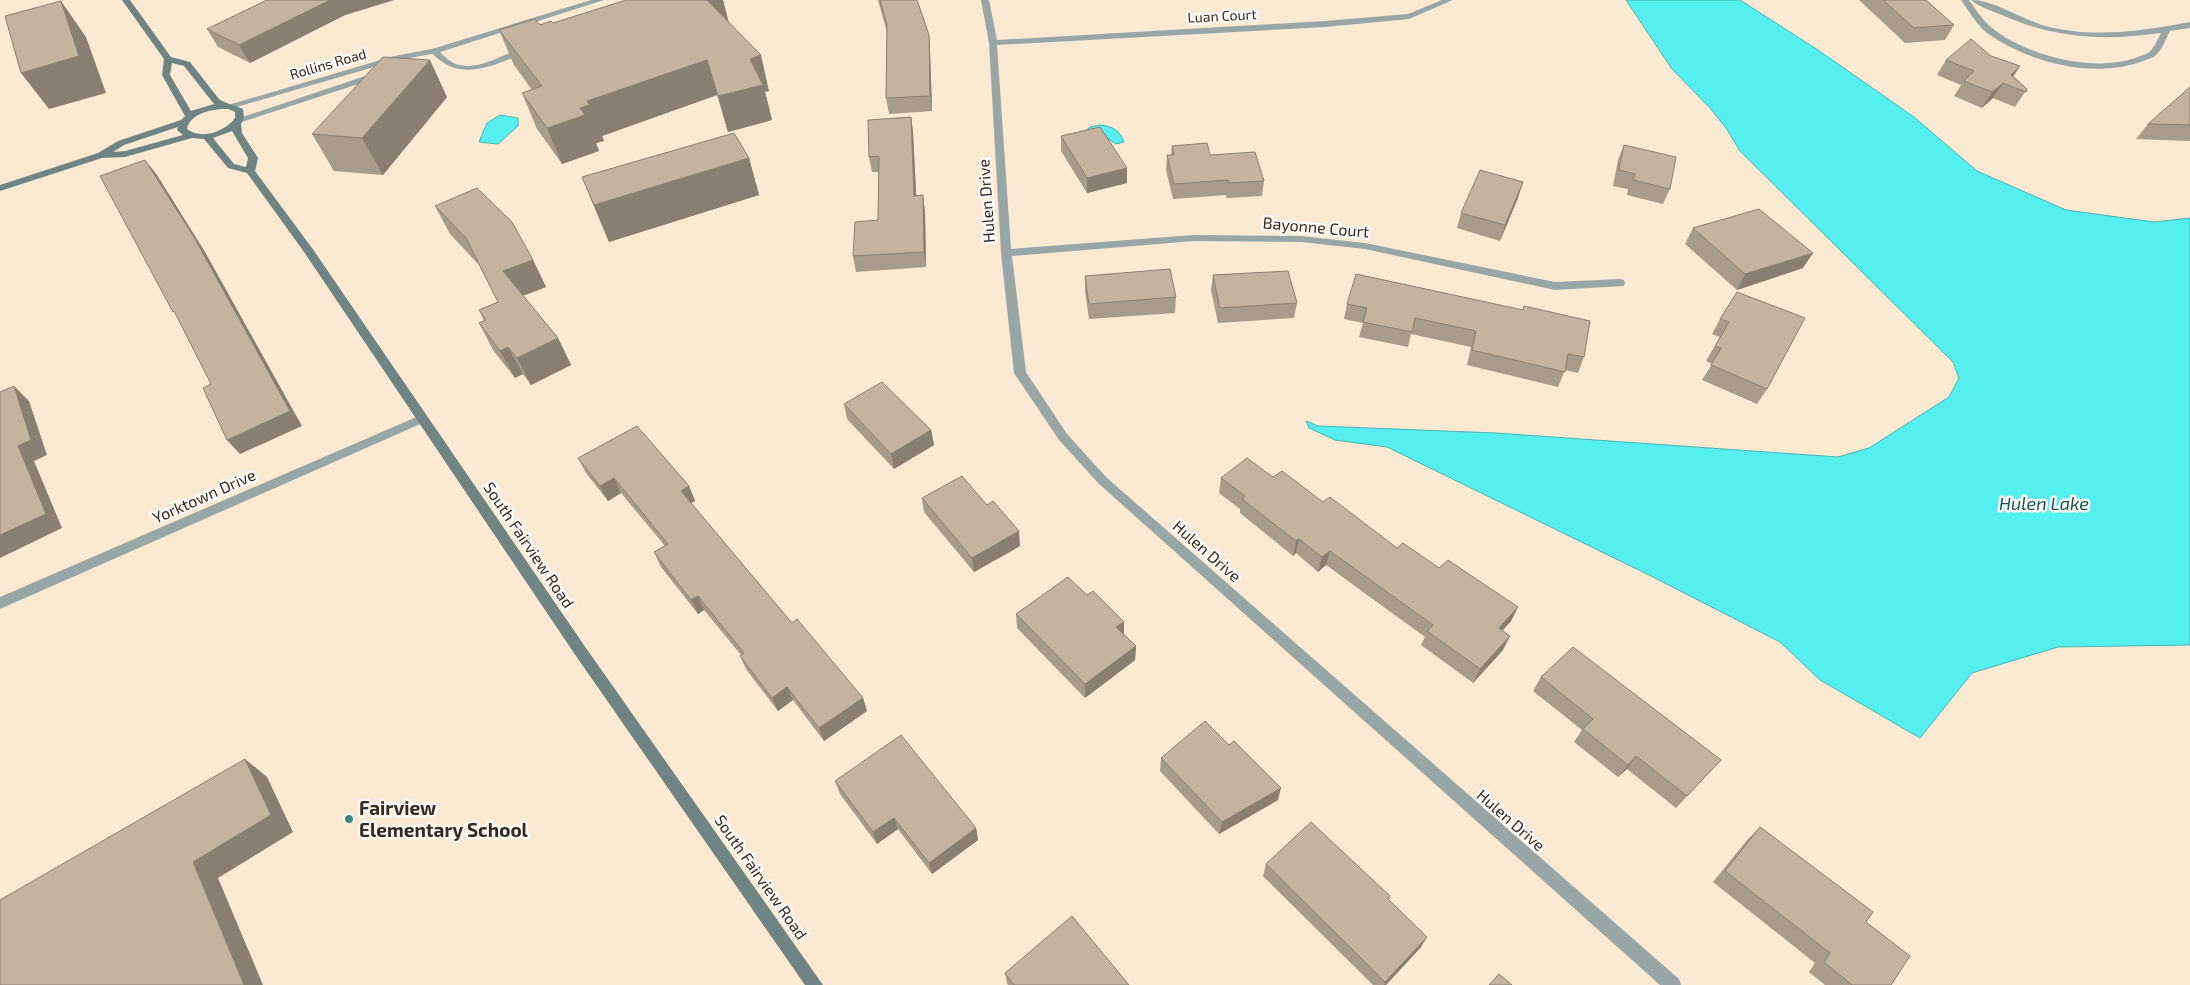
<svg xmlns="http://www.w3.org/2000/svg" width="2190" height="985" font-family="'Exo 2',sans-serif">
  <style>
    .water { fill: #55eff0; stroke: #4ab4b3 }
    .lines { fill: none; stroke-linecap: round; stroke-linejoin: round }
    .lane { fill: #99a6a6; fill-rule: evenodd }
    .street { fill: #99a6a6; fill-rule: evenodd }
    .secondary { fill: #708483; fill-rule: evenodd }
    .wall { fill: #a99b89 }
    .shaded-wall { fill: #897e6f }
    .building { fill: #c4b49f; stroke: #897e6f }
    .poi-dot { fill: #3d8585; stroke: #fdf9f5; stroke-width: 2 }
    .labels { text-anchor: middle; stroke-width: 5; stroke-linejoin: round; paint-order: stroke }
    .far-street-label { font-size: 14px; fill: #322c24; stroke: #fdf9f5 }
    .street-label { font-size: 16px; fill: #322c24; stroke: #fdf9f5 }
    .water-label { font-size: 18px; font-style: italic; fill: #165758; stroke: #fdf9f5 }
    .near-poi-label { font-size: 19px; font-weight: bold; fill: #322c24; stroke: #fdf9f5; text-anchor: start }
  </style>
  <rect width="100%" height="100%" fill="#faead4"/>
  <path class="water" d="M1626,0h114l78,50 96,67 63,54 89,39 88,12 36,-4v427l-132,2 -86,26 -52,65 -100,-58 -40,-38 -131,-67 -262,-128 -52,-7 -26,-12 -3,-7 12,5 178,7 342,24 31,-9 80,-51 10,-19 -6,-16 -213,-211 -14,-23 -16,-20 -38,-39z
    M500,115l18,3v8l-20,18 -19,-2 8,-19z
    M1100,125c13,1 20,6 24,17l-8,2 -9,-6 -23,-6 6,-5z"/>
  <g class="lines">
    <path class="lane" d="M525,47l3,1v4c-35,13 -69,33 -98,-1l7,-2c6,6 14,15 23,16 21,5 45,-12 65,-18z"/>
    <path class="street" d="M591,0h13l-167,53 -39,7 -165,48 -3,1 -5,-3 169,-50 38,-7z
      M981,0h8l8,40 328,-19 83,-7 34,-14h11l-44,19 -84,8 -328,18 14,204 183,-14 107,1 64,7 190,39 65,-3 4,1 1,3 -1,3 -69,4 -190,-41 -64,-7 -107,-1 -182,15 14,116 41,62 39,43 573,502 2,6h-21l-562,-502 -39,-43 -45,-67 -13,-120 -12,-210z
      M1961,0h8c7,9 13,20 22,27 33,28 102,46 144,31 4,-2 11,-3 14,-6 5,-3 9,-14 12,-19 -58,8 -105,6 -159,-18 -10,-4 -23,-8 -31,-15 22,0 49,18 71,25 49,14 100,6 148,-3v6l-20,3c-4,7 -7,17 -13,23 -3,4 -12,6 -17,8 -49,17 -112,0 -153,-29 -11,-9 -18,-22 -26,-33z
      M377,72l4,3 -1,2 -138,45h-6l-2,-2z
      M421,415l6,4 -2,3 -425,187v-12z"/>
    <path class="secondary" d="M122,0h8l41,57 19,5 29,37c7,5 16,6 24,10l1,9 -3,6 1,9 16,25 -3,13 57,77 274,400 237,337h-18l-229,-329 -272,-404 -57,-79 -19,-5 -24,-29 -12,-1 -67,19 -23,1 -102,33v-6l98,-32 20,-12 63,-21 4,-4 -23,-41 2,-16zM172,63l12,3 30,38 -23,7 -21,-36zM222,109h6l7,3v6c-10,14 -34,22 -48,11 3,-15 22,-19 35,-20zM178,127l-1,3 6,5 -58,16 -12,1 11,-7zM232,131l16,27 -2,9 -12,-3 -21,-26z"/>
  </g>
  <path class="wall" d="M267,0h127l-49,15 -95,48 -32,-16 -11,-18z
    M723,0l6,23 40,68 -4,1 7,28 -44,12 -11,-37 -115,41 2,5 -8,2 3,8 -37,13 -25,-35 -15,-36 10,-3 -18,-25 -15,-35 41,-5z
    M878,0h39l12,35 1,15 2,61 -43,3 -3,-16 1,-66z
    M1859,0h67l28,25 -9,15 -40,3z
    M1991,56l29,10 -7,10 14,13 -12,18 -22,-9 -11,10 -28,-12 7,-11 -24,-10 9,-15z
    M2190,87v54l-54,-2 12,-15z
    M447,97l-64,78 -49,-4 -22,-37z
    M911,117l2,15 3,64 9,15 1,56 -70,5 -3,-16 25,-36 1,-48h-7l-3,-15z
    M1061,136l66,32v15l-40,10 -26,-42z
    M1624,145l46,44 -7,15 -36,-9 1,-6 -15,-3 5,-26z
    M1172,146l38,9 54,26 -2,15 -35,2 -1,-3 -53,4 -7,-29 1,-15h4z
    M749,158l10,37 -150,47 -12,-28 -15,-37z
    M1518,198l-18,43 -43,-13 4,-15z
    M435,206l98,54 13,27 -23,9 35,42 13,27 -40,20 -8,-11 -8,4 -22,-28 -14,-27 5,-2 -5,-11 19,-8 -19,-37 -29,-31z
    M1693,228l110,40 -66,22 -52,-46z
    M1213,275l84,28 -3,15 -76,5 -7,-33z
    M1085,276l91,21 -1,16 -86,6 -4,-28z
    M1737,292l30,97 -10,15 -55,-24 10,-16 -6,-3 14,-24 -8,-3 8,-15z
    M1347,304l175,6 2,-4 60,51 -6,16 -13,-3 -7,17 -91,-22 4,-18 -60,-13 -3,13 -49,-10 4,-14 -19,-4z
    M844,404l87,26 3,15 -40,24 -47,-50z
    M578,458l111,28 6,15 -4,2 101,120 71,75 4,13 -43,30 -31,-41 -15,11 -32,-42 -6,-13 1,-1 -37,-45 -6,4 -37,-47 -7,-15 11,-6 -44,-53 -13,8 -22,-28z
    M1273,477l50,25 74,46 42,20 79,39 -7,14 -9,10 1,19 -30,33 -52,-38 4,-8 -99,-72 -8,7 -22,-19 -3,3 -53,-43v-4l-21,-16 2,-15z
    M922,498l98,48 -46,26 -50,-60z
    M1087,595l37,27v12l12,12 -1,14 -50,38 -68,-70 -1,-14z
    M1541,677l180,83 -45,48 -49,-39 -9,8 -44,-35 8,-12 -49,-39z
    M1161,758l117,42 -59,34 -59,-63z
    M835,781l141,47 2,12 -46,34 -34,-45 -21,15 -37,-50z
    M1760,827l106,95 25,63h-66l-16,-13 6,-9 -102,-81 35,-43z
    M1266,864l122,36 33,47 -35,38h-13l-110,-109z
    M1005,973l124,12h-121l-1,-2z"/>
  <path class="shaded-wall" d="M330,0h64l-49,15 -95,48 -11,-18z
    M705,0h18l7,28z
    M61,1l25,36 20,56 -57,16 -28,-36z
    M929,35l1,15 2,61 -2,-15z
    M761,55l8,36 -4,1 7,28 -44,12 -10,-36 32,-37z
    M430,60l17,37 -64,78 -21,-37z
    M707,60l10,35 -115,41 2,5 -8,2 3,8 -37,13 -15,-36 33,-20 7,-7z
    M2020,66l-10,15 1,-6z
    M2003,83l-10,15 -11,10 10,-16z
    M911,117l2,15 4,79 -3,-15z
    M749,158l10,37 -150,47 -15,-37z
    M145,160l12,15 48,77 97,174 -62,28 -13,-14 63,-29z
    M1127,168v15l-40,10v-15z
    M1523,182l-5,16 -18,43 5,-16z
    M923,195l2,16 1,56 -2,-15z
    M1813,253l-10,15 -66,22 8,-16z
    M533,260l13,27 -30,11 -13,-27z
    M558,338l13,27 -40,20 -14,-27z
    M508,347l15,27 -8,4 -15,-27z
    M14,386l15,15 18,54 -13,6 28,67 -62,30v-23l18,-89z
    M931,430l3,15 -40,24 -3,-15z
    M614,478l7,15 -13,8 -8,-15z
    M689,486l6,15 -8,4 -6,-14z
    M1019,531l1,15 -46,26 -2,-14z
    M1299,539l-3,14 -3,3 3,-15z
    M1330,551l-4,14 -8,7 4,-15z
    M698,596l6,14 -6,4 -7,-14z
    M1518,607l-7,14 -19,21 7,-14z
    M1124,622v13l-8,-8z
    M1510,636l-7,14 -30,33 7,-14z
    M1136,646l-1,14 -50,38v-14z
    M787,687l6,13 -15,11 -6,-13z
    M863,698l4,13 -43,30 -5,-13z
    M1636,756l-9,13 -9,8 10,-12z
    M245,759l22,18 26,55 -75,46 45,107h-19l-51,-123z
    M1281,788l-3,12 -59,34 3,-12z
    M894,818l4,11 -21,15 -4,-12z
    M976,828l2,12 -46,34 -3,-11z
    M1427,937l-6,10 -35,38h-2l1,-3z"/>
  <path class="building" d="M267,0h63l-91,45 -32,-16z
    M626,0h81l54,55 -11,4 13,26 -45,11 -11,-36 -120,41 3,4 -10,3 5,7 -38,13 -25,-35 20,-7 -43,-56 36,-11 5,6 11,-4 2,2z
    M880,0h37l12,35 1,61 -44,2 1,-73z
    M1883,0h43l28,25 -40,3z
    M61,1l18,55 -58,17 -16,-57z
    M1971,39l20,17 29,10 -9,9 16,14 -1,3 -23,-9 -11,9 -28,-11 10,-10 -28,-11z
    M383,57l47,3 -68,78 -50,-4z
    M2190,87v38l-42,-1z
    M911,117l3,79 9,-1 1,57 -71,4 2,-34 23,-2 1,-64 -10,1 -1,-37z
    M1100,127l27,41 -40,10 -26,-42z
    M734,133l15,25 -155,47 -12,-28z
    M1207,143l3,12 45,-3 9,29 -35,2 -1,-3 -54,4 -7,-29h7l-2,-9z
    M1624,145l52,12 -6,32 -37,-9 2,-6 -16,-4z
    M145,160l49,77 96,174 -63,29 -24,-52 8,-4 -37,-73 -1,1 -73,-136z
    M1480,170l43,12 -18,43 -44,-12z
    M477,188l35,34 21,38 -30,11 55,67 -41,20 -9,-11 -8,4 -21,-28 7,-3 -7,-10 19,-8 -32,-64 -31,-32z
    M1759,209l54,44 -68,21 -52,-46z
    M1170,269l6,28 -87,7 -4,-28z
    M1288,271l9,32 -77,5 -7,-33z
    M1356,274l167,36 1,-4 66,15 -6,36 -16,-3 -3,18 -93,-22 4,-19 -61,-13 -3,14 -49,-10 4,-14 -20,-4z
    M1737,292l68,26 -38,71 -56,-24 10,-17 -6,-2 14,-24 -9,-3z
    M882,382l49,48 -40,24 -47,-50z
    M14,386l17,54 -13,6 28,68 -46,21v-143z
    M637,426l52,60 -8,5 111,132 5,-4 66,79 -44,30 -32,-41 -15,11 -32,-42 4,-3 -46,-57 -7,4 -37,-48 14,-8 -54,-66 -14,8 -22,-28z
    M1247,458l26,19 9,-6 41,31 7,-5 67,51 6,-5 36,25 9,-8 70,47 -19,21 11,8 -30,33 -53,-38 6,-6 -103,-74 -8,6 -23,-18 -3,2 -54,-42 3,-3 -24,-18z
    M962,476l25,29 6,-4 26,30 -47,27 -50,-60z
    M1068,577l19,18 6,-4 31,31 -8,5 20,19 -51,38 -69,-70z
    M1573,647l148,113 -34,36 -51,-40 -8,9 -45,-36 10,-10 -52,-42z
    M1205,721l24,24 5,-4 47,47 -59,34 -61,-64z
    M901,735l75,93 -47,35 -35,-45 -21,14 -38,-51z
    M245,759l26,56 -78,47 51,123h-244v-85z
    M1311,822l79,74 -2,3 39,38 -42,45 -119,-118z
    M1760,827l113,85 -7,10 44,34 -19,29h-39l-28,-23 6,-9 -105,-82z
    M1072,916l57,69h-115l-9,-12z
    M1499,974l13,11h-23z"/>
  <circle class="poi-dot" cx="349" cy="819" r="5"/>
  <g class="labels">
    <g class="far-street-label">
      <text transform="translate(1222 16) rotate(-3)" y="5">Luan Court</text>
      <text transform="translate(328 64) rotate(-16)" y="5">Rollins Road</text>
    </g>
    <g class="street-label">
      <text transform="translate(986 201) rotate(-94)" y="6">Hulen Drive</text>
      <text transform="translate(1316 227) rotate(5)" y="6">Bayonne Court</text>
      <text transform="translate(204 496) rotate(-24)" y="6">Yorktown Drive</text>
      <text transform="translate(529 545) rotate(56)" y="6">South Fairview Road</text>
      <text transform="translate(1207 551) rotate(41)" y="6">Hulen Drive</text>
      <text transform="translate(1511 820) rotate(41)" y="6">Hulen Drive</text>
      <text transform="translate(761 877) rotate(55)" y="6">South Fairview Road</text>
    </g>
    <g class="water-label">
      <text x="2044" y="510">Hulen Lake</text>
    </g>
    <g class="near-poi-label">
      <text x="359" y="815">Fairview<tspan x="359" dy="22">Elementary School</tspan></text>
    </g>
  </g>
</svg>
